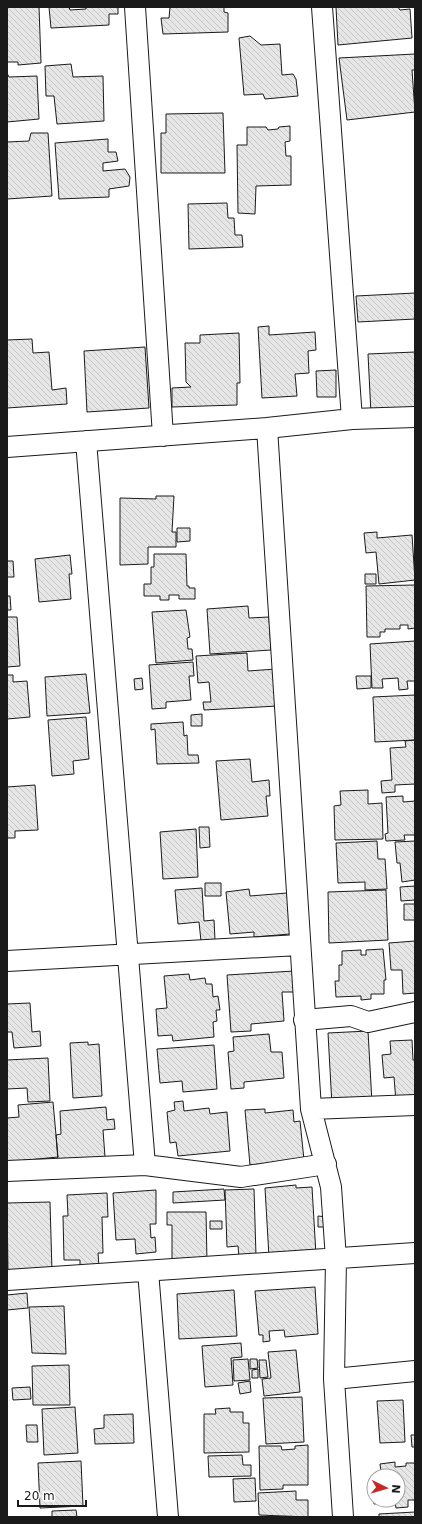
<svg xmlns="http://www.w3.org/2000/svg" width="422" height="1524" font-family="'DejaVu Sans',sans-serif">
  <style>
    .building { fill: url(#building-back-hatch); stroke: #1a1a1a }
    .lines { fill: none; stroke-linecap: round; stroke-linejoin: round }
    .street-casing { stroke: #1a1a1a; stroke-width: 22 }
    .street { stroke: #fff; stroke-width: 20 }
  </style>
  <defs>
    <pattern id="building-back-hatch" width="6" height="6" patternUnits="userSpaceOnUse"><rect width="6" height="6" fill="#e6e6e6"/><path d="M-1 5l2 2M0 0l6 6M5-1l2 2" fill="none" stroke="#c5c5c5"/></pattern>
  </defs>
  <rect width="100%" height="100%" fill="#fff"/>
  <path class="building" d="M7,7h32l2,56 -23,2v-3h-11z
    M49,7h20l1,3 16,-1v-2h32v7h-9v11l-58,3z
    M170,7h54v5l4,1v19l-65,2 -2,-16h8z
    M336,7h62l2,3 10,-1 2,29 -74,7z
    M250,36l11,9 19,-1 2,31 11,-1 3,5 2,17 -33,3 -2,-5 -19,1 -5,-57z
    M415,54v16h-3l3,42 -68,8 -8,-62z
    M71,64l2,13 30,-1 1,45 -47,3 -3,-28h-8l-1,-30z
    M7,73l2,4 28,-1 2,43 -32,3z
    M223,113l2,60h-64v-40h5v-19z
    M290,126v15l-5,1 1,14h5v29l-35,1 -1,28 -17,-1 -1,-68h10v-18h19l2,3 10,-1 1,-2z
    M31,133h17l4,63 -45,3v-57l22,-1z
    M108,139v13h8l2,9 -15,2v8l22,-2 5,8 -1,9 -20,3v8l-50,2 -4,-56z
    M227,203l1,15h6l1,17h7l1,12 -54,2 -1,-45z
    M415,293v26l-57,3 -2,-26z
    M269,326v9l46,-3 1,18 -8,1 1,22 -14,1 2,22 -35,2 -4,-71z
    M239,333l1,50h-3v22l-65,2v-19l19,-1 -5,-5 -1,-39h15v-8z
    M32,339l1,14 16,-1 3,38 14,-2 1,16 -60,4v-68z
    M145,347l4,61 -62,4 -3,-61z
    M415,352v59l-44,3 -3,-60z
    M336,370v27h-19l-1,-26z
    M156,496h18l-2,36h4v15h-28v17l-28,1v-67l36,1z
    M177,528h13v13l-13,1z
    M377,532v6l35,-3 3,45 -36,4 -3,-32 -10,1 -2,-20z
    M154,554h32l1,32h2v2h6v11h-16v-4h-10v5h-9v-4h-16v-12h7v-17h3z
    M70,555l2,19h-3l2,25 -32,3 -4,-43z
    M7,561h6l1,16h-7z
    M365,574h11v10h-11z
    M415,585v43l-7,1v-4h-8v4h-15v3h-5v5h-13l-1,-51z
    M7,596h3l1,14h-4z
    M248,606l1,12 20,-1 2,33 -61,4 -3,-45z
    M186,610l4,27 -3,1 1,11h4l1,11 -37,3 -4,-51z
    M7,617h10l3,49 -13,1z
    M415,641v40h-8l1,8 -9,1 -1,-12 -16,1 1,9h-11l-2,-44z
    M247,653l1,18 28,-2 2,37 -74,4 -1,-8h8l-2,-20 -11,1 -2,-27z
    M193,662l1,14h-5l2,24 -25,2v6l-14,1 -3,-44z
    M86,674l4,39 -43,3 -2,-39z
    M7,675h6v7l14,-1 3,36 -23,2z
    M356,676h15v12l-14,1z
    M142,678l1,11 -8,1 -1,-11z
    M415,695v45l-40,2 -2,-45z
    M202,714v12h-11v-11z
    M86,717l3,42 -16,2 1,13 -22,2 -4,-56z
    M183,722l1,14 3,-1 1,20h10l1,8 -42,1 -2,-35 -4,1v-6z
    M415,740v44l-20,1v7l-13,1 -1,-12 11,-1 -2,-32 16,-1 -1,-6z
    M250,759l2,23 17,-2 1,16h-4l2,20 -47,4 -5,-59z
    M35,785l3,45 -23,1v7h-8v-51z
    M368,790v14l14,-1 1,36 -48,1 -1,-34 7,-1 -1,-14z
    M403,796v6l12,-1v34h-11l1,5 -19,1 -1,-7 3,-1 -2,-36z
    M199,827h10l1,20 -10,1z
    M196,829l2,48 -35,2 -3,-47z
    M377,841l1,18h7l2,30 -22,1v-8l-27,1 -2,-40z
    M415,841v39l-13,2 -2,-19h-3l-2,-21z
    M205,883h16v13h-16z
    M415,886v14l-14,1 -1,-14z
    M202,888l2,33 10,-1 1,20 -14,1 -2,-19 -21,2 -3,-34z
    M249,889l1,7 37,-3 3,41 -36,3v-5l-24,2 -4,-42z
    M386,890l2,50 -59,3 -1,-51z
    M404,904h11v16h-11z
    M415,941v52l-12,1 -1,-24h-11l-2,-27z
    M383,949l3,31h-2v14h-13v5l-10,1v-4l-25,1 -1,-16h4v-16h3v-14l19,-1v5h5v-5z
    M294,971l1,21h-13l2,29 -33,3v7l-20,1 -4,-57z
    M189,974l1,6 15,-2 1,6h6l1,13 5,-1 2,14h-4l1,11 -4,1 1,15 -41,4 -1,-6 -14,1 -2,-27 11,-1 -3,-32z
    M30,1003l2,29 8,-1 1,15 -27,2 -2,-16h-5v-28z
    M368,1031l4,72 -40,3 -4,-73z
    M269,1034l2,18h11l2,26 -40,4v6l-13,1 -3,-37 6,-1 -1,-14z
    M412,1040l1,20h2v41l-19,1 -2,-25 -10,1 -2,-23 9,-1 -1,-13z
    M88,1042v3l11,-1 3,52 -29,2 -3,-55z
    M214,1045l3,44 -34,3 -1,-11 -22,2 -3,-34z
    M48,1058l2,43 -22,1 -1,-14 -20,1v-29z
    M183,1101l1,10 25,-3 1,6 17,-2 3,39 -52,5 -2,-14 -6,1 -3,-31 8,-2 -1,-8z
    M53,1102l5,55 -51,5v-44l12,-1 -1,-12z
    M106,1107l1,13 7,-1 1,10 -12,1 2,27 -47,4 -2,-26 5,-1 -1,-23z
    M265,1109v4l28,-3 1,12 6,-1 4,39 -54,5 -5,-55z
    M296,1185v3l16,-1 4,68 -47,2 -4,-69z
    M224,1189l1,11 -52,3v-11z
    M254,1189l2,67 -17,1 -1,-11 -11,1 -2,-57z
    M156,1190v34h-6l1,14 4,-1 1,15 -20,2 -1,-15 -19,1 -3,-47z
    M107,1193l1,24h-6l1,36h-5l1,14h-19v-7h-16l-1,-44h5l-1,-21z
    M50,1202l2,70 -44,2 -1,-71z
    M167,1212h39l1,50h-35v-37h-5z
    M318,1216l9,1v10h-9z
    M210,1221h12v8h-12z
    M315,1287l3,47 -33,3 -1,-7 -15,1 1,10 -7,1v-7h-4l-4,-44z
    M234,1290l3,46 -58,3 -2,-45z
    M27,1293l1,15 -21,2v-15z
    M64,1306l2,48 -34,-1 -3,-46z
    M241,1343l1,14 -11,1 2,27 -28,2 -3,-41z
    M296,1350l4,42 -36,4 -2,-17 9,-1 -3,-26z
    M248,1359l2,21 -16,1 -1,-21z
    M250,1359h7l1,9 -8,1z
    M259,1360h7l2,17 -8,1z
    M69,1365l1,40h-37l-1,-39z
    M258,1369v9h-6v-8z
    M250,1381l1,11 -11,2 -2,-11z
    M30,1387l1,12 -18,1 -1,-12z
    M302,1397l2,45 -38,2 -3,-46z
    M403,1400l2,42 -25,1 -3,-42z
    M75,1407l3,46 -34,2 -2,-46z
    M230,1408v4h13v11h6v29l-45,1v-39h12l-1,-5z
    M133,1414l1,29 -39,1 -1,-15 10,-1v-13z
    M26,1425h11l1,17h-11z
    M411,1435h4v12h-3z
    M308,1445v40h-25v4l-23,1 -1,-44h22l1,4 13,-1v-3z
    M242,1455l1,10h8v11l-42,1 -1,-21z
    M81,1461l2,45 -43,2 -2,-45z
    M395,1462v5l11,-1v-3h9v37h-7v7l-12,1 -1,-6 -21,2v-4h24v-24h-22l-1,-3 6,-1 -1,-8z
    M255,1478l1,23 -22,1 -1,-23z
    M296,1491v9h12v17l-49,-2 -1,-22z
    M76,1510l1,7h-25v-6z
    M415,1512v5h-36v-3z"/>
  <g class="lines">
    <g class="street-casing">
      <path id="street" d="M135,7l28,429
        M322,7l30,412
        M267,428l44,681 20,78 5,72 -2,120 9,138
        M86,441l59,724
        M7,447l260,-19 85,-9 63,-2
        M7,961l292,-16
        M304,1020l47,-4 17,6 47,-10
        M311,1109l104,-4
        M7,1171l138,-6 96,12 85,-13
        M148,1271l20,246
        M7,1280l408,-27
        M334,1379l81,-8"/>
    </g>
    <use href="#street" class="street"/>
  </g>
  <rect width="422" height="1524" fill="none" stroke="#1a1a1a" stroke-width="16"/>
  <g transform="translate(386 1488) rotate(95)"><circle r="19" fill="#ffffff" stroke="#a3a3a3"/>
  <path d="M0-3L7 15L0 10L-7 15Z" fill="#c62828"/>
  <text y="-6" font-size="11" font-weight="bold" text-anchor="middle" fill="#1a1a1a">N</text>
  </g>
  <path d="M18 1500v6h68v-6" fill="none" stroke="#1a1a1a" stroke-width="2"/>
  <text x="24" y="1500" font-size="12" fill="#1a1a1a" stroke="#ffffff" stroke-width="3" paint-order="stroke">20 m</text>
</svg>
